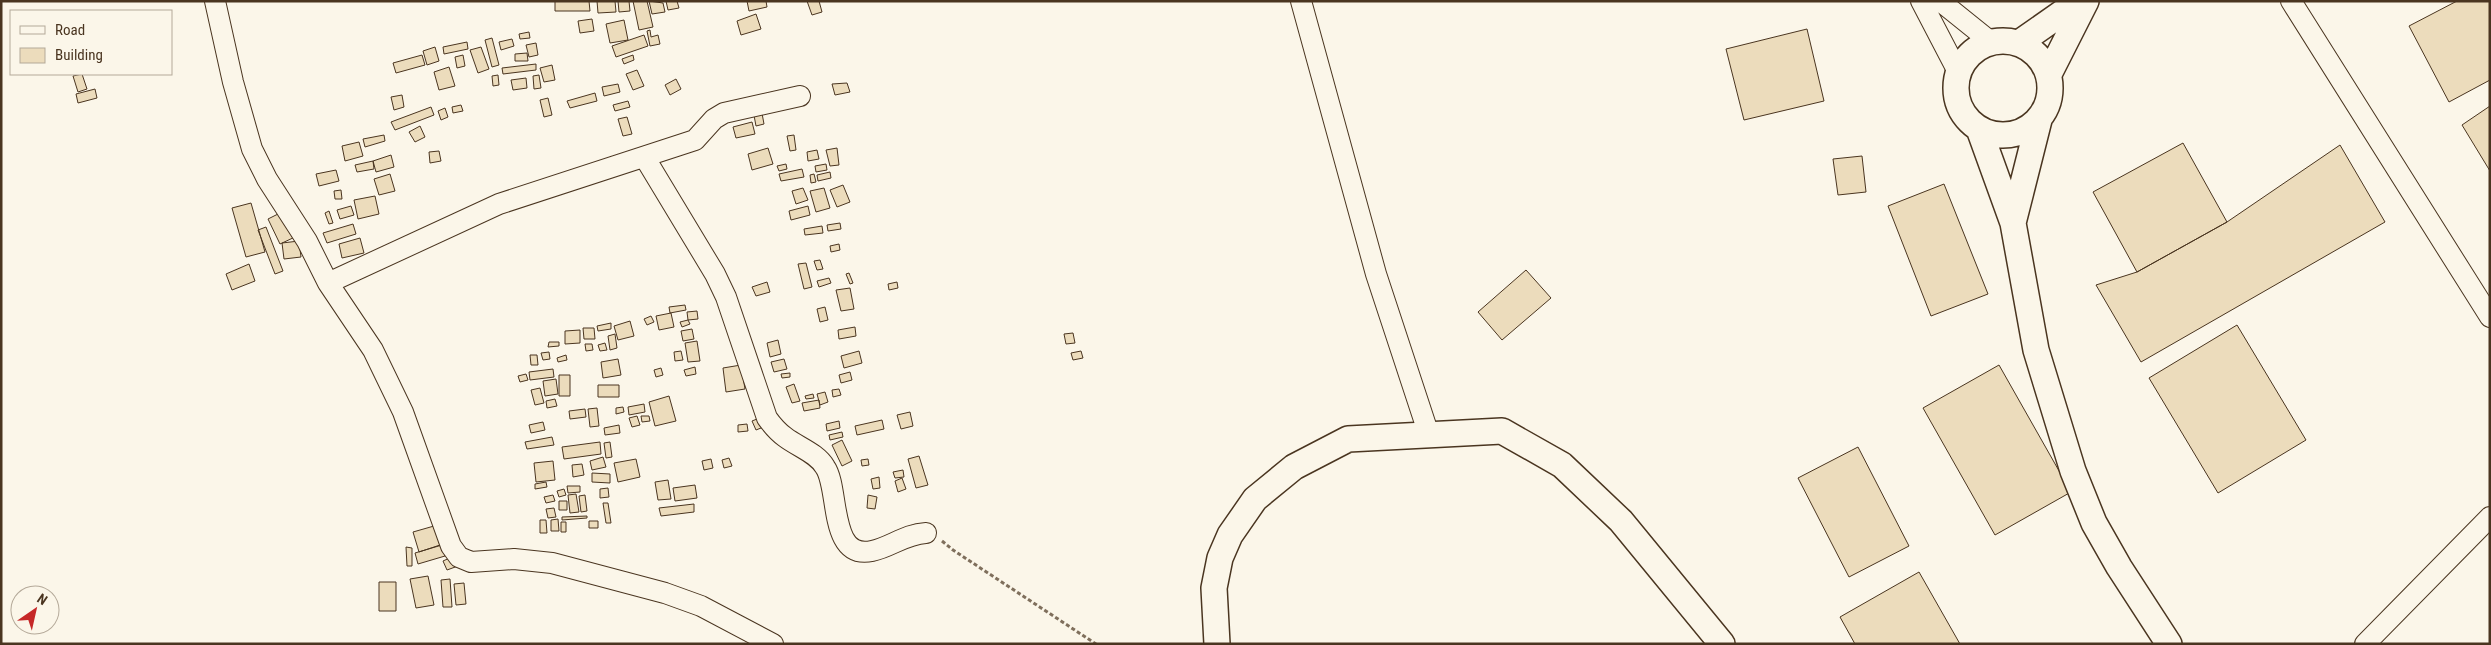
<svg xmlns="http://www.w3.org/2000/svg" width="2491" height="645" font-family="'Roboto Condensed',sans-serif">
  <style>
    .building { fill: #ecdcbc; stroke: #4a3520 }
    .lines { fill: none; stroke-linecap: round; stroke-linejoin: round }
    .minor-casing { stroke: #4a3520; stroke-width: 22 }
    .major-casing { stroke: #4a3520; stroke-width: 28 }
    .path { stroke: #7f6f5c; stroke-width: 3; stroke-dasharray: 4 2.5; stroke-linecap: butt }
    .minor { stroke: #fbf6e9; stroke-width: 20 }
    .major { stroke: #fbf6e9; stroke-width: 25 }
  </style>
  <rect width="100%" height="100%" fill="#fbf6e9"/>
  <path class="building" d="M555,1h34l1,10h-35z
    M597,1h18l1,11 -18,1z
    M618,1h11l1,10 -11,1z
    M633,1h14l6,26 -14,3z
    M649,1l14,2 2,9 -13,2z
    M666,1h11l2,7 -11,2z
    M747,1h19l1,6 -18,4z
    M807,1h12l3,11 -10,3z
    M2457,1h33v79l-41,22 -40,-76z
    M756,14l5,15 -20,6 -4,-14z
    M592,19l2,12 -14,2 -2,-12z
    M624,20l4,20 -18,3 -4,-19z
    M1807,29l17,72 -80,19 -18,-71z
    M650,30l1,7 7,-2 2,9 -10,2 -3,-15z
    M529,32l1,6 -10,1 -1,-5z
    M644,35l4,11 -32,11 -4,-11z
    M492,38l7,27 -7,2 -7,-27z
    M512,39l2,7 -13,4 -2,-8z
    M467,42l1,7 -24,5 -1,-7z
    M536,43l2,12 -9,2 -3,-12z
    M435,47l4,14 -12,4 -4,-14z
    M481,47l8,22 -11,4 -8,-23z
    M527,53l1,8h-13v-7z
    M422,55l3,10 -29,8 -3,-10z
    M463,55l2,11 -8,2 -2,-11z
    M633,55l1,5 -10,4 -2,-5z
    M536,64v6l-33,4 -1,-6z
    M552,65l3,15 -11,2 -4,-14z
    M449,67l6,19 -16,4 -5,-18z
    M637,70l7,16 -11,4 -7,-16z
    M82,74l5,15 -9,3 -5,-16z
    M498,75l1,10 -6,1 -1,-10z
    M539,75l2,13 -7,1 -1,-13z
    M526,78l1,10 -14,2 -2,-10z
    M676,79l5,10 -11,6 -5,-10z
    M847,83l3,9 -15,3 -3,-11z
    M618,84l2,8 -16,4 -2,-9z
    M95,89l2,9 -19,5 -2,-9z
    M595,93l2,8 -27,7 -3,-7z
    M402,95l2,12 -10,3 -3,-13z
    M548,98l4,17 -8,2 -4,-17z
    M628,101l2,6 -15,4 -2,-6z
    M461,105l2,6 -10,2 -1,-6z
    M2490,106v65l-28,-46z
    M431,107l3,8 -39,15 -4,-8z
    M445,108l3,9 -7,3 -3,-9z
    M761,108l3,16 -8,2 -3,-16z
    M627,117l5,17 -9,2 -5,-17z
    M752,122l3,12 -19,4 -3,-11z
    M420,126l5,11 -10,5 -6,-10z
    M384,135l1,6 -20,6 -2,-8z
    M794,135l2,15 -6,1 -3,-15z
    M359,142l4,14 -18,5 -3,-15z
    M2183,143l44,79 -90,50 -44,-80z
    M2340,145l45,77 -244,140 -45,-77 41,-13 90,-50z
    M768,148l5,16 -21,6 -4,-16z
    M837,148l2,17 -9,1 -4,-16z
    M817,150l2,9 -11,2 -1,-9z
    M439,151l2,10 -11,2 -1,-11z
    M391,155l3,12 -18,5 -3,-11z
    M1862,156l4,36 -28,3 -5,-36z
    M373,161l1,8 -17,3 -2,-7z
    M786,164l1,5 -8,2 -2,-5z
    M826,164l1,6 -11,2 -1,-6z
    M802,169l2,8 -23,4 -2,-7z
    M336,170l3,11 -20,5 -3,-12z
    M830,172l1,6 -13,3 -1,-6z
    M390,174l5,17 -16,4 -5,-16z
    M814,174l2,8 -5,1 -1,-8z
    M1944,184l44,110 -57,22 -43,-110z
    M843,185l7,17 -13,5 -7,-17z
    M803,188l5,12 -12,4 -4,-13z
    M824,188l6,20 -14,4 -6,-21z
    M341,190l1,9h-7l-1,-8z
    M375,196l4,18 -21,5 -4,-19z
    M251,203l14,49 -19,5 -14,-49z
    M351,206l3,9 -14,4 -3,-9z
    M808,206l2,9 -19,5 -2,-9z
    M329,211l4,12 -4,1 -4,-11z
    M282,212l13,25 -15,7 -12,-25z
    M840,223l1,6 -13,2 -1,-6z
    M353,224l3,10 -29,9 -4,-10z
    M822,226l1,7 -18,2 -1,-6z
    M266,227l17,44 -8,3 -17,-44z
    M360,238l4,15 -22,5 -3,-14z
    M299,241l2,16 -17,2 -2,-16z
    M839,244l1,6 -9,2 -1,-6z
    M820,260l3,9 -6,1 -3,-9z
    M806,263l6,24 -8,2 -6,-25z
    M249,264l6,17 -23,9 -6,-16z
    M1526,270l25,28 -49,42 -24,-28z
    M849,273l4,10 -3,1 -4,-10z
    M829,278l2,5 -12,4 -2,-6z
    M767,282l3,10 -14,4 -4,-9z
    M897,282l1,6 -9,2 -1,-6z
    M850,288l4,21 -13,2 -5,-21z
    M685,305l1,5 -16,3 -1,-6z
    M825,307l3,13 -8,2 -3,-13z
    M697,311l1,8 -10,1 -1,-8z
    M671,313l3,14 -15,3 -3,-14z
    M651,316l3,6 -7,3 -3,-6z
    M688,320l2,4 -8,3 -2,-5z
    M630,321l4,15 -16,4 -4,-14z
    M611,323v6l-13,2 -1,-5z
    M2237,325l69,115 -88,53 -69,-115z
    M855,327l1,9 -17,3 -1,-9z
    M583,328h11l1,11h-11z
    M692,329l2,10 -11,2 -2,-10z
    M580,330v13l-15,1v-13z
    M1073,333l2,10 -9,1 -2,-10z
    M615,334l2,14 -7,2 -2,-14z
    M778,340l3,14 -11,3 -3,-14z
    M697,341l3,20 -12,1 -3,-19z
    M549,342h10v4l-11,1z
    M605,343l2,7 -7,1 -2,-6z
    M585,344h7l1,6 -7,1z
    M681,351l2,9 -8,1 -1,-9z
    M859,351l3,12 -18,5 -3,-12z
    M1081,351l2,7 -10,2 -2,-7z
    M549,352l1,7 -7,1 -2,-7z
    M530,355h7l1,10h-7z
    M566,355l1,5 -9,2 -1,-4z
    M618,359l3,16 -18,3 -2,-16z
    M784,359l3,10 -13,3 -3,-10z
    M741,365l4,24 -19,3 -3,-24z
    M1999,365l72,127 -76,43 -72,-127z
    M695,367l1,7 -10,2 -2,-6z
    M661,368l2,7 -7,2 -2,-7z
    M553,369l1,8 -24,3 -1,-8z
    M850,372l2,8 -11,3 -2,-8z
    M790,373v4l-8,1 -1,-4z
    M526,374l2,6 -8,2 -2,-6z
    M559,375h11v21h-11z
    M556,379l2,15 -13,2 -2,-15z
    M794,384l6,17 -8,2 -6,-16z
    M598,385h21v12h-21z
    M540,388l4,15 -9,2 -4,-15z
    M839,389l2,6 -8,2 -1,-7z
    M825,392l3,10 -8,3 -3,-11z
    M813,394l1,4 -8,1 -1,-3z
    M669,396l7,25 -21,5 -6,-24z
    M555,399l2,7 -10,2 -1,-7z
    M819,400l1,8 -16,3 -2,-8z
    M644,404l1,8 -16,3 -1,-8z
    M623,407l1,5 -8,2v-6z
    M597,408l2,18 -9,1 -2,-18z
    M585,409l1,8 -16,2 -1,-8z
    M910,412l3,14 -12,3 -4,-14z
    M637,416l3,9 -8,2 -3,-9z
    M641,416h8l1,5 -8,1z
    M762,417l4,9 -10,4 -4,-9z
    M882,420l2,9 -27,6 -2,-9z
    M839,421l1,7 -13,3 -1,-7z
    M543,422l2,8 -14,3 -2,-8z
    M747,424l1,7 -10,1v-7z
    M619,425l1,8 -15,2 -1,-7z
    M842,432l1,5 -13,3 -1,-5z
    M552,437l2,8 -27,4 -2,-7z
    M842,440l10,21 -10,5 -10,-21z
    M600,442l1,12 -37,5 -2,-12z
    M610,442l2,15 -6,1 -2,-15z
    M1858,447l51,99 -60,31 -51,-99z
    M919,456l9,29 -12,3 -8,-29z
    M603,457l3,10 -14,3 -2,-9z
    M729,458l3,8 -8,2 -2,-8z
    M636,459l4,18 -22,5 -4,-19z
    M711,459l2,9 -9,2 -2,-9z
    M868,459l1,6 -7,1 -1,-6z
    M553,461l2,19 -19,2 -2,-19z
    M582,464l2,11 -11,2 -1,-12z
    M903,470l1,7 -9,1 -2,-6z
    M592,473l18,1v9l-18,-1z
    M879,477l1,11 -7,1 -2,-10z
    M902,478l4,11 -8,3 -3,-11z
    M668,480l3,19 -13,1 -3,-18z
    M546,482l1,5 -12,2v-5z
    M695,485l2,13 -22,3 -2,-13z
    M567,486h13v6l-12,1z
    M608,488l1,9 -9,1v-9z
    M564,489l2,6 -7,2 -2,-6z
    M576,494l3,18 -9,1 -2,-18z
    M553,495l2,6 -9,2 -2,-6z
    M585,495l2,16 -6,1 -2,-16z
    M868,495l9,2 -2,12 -8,-1z
    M559,501h8v9h-8z
    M603,503h5l3,20h-5z
    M694,504v8l-33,4 -2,-8z
    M554,508l2,9 -8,1 -2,-9z
    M587,516v2l-25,2v-3z
    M558,519l1,12h-8v-11z
    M540,520h6l1,13h-7z
    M589,521h9v7h-9z
    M561,522h5v10h-5z
    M434,526l6,19 -21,7 -6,-20z
    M442,545l3,11 -27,8 -3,-11z
    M406,547l6,1v18h-5z
    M454,556l4,10 -11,4 -4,-9z
    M1919,572l41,72h-105l-15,-27z
    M428,576l6,29 -18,3 -6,-29z
    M450,579l2,28h-9l-2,-27z
    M379,582h17v29h-17z
    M464,583l2,21 -10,1 -2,-21z"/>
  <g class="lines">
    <g class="minor-casing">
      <path id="minor" d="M215,1l18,81 19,67 15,30 40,62 21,42 45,67 30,62 48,134 8,11 12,5 43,-3 38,4 113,30 36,13 72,38
        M1301,1l75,273 53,161
        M1921,1l37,71
        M1940,1l51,41
        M2291,1l199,316
        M645,158l70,116 11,23 41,121c5,7 11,14 18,19 13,10 32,16 40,30 15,21 3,93 47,84 19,-4 33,-17 54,-18
        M328,283l171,-79 196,-64 19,-21 10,-6 76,-17
        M2365,644l125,-127"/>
    </g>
    <g class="major-casing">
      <path id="major" d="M1956 88a47 47 0 1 1 94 0a47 47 0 1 1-94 0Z
        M2019,43l60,-42
        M2049,74l37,-73
        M1979,129l34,94 23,127 37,121 21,52 25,44 50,77
        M2013,223l26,-103
        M1217,644l-3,-56 6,-30 10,-23 25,-36 39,-32 54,-28 154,-8 60,34 59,56 101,123"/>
    </g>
    <path class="path" d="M942,541l11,9 143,94"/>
    <use href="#minor" class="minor"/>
    <use href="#major" class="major"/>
  </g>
  <rect width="2491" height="645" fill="none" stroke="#4a3520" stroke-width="5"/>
  <rect x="10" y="10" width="162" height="65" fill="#fbf6e9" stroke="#b4a999"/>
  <rect x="20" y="26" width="25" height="8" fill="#fbf6e9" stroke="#b4a999"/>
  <text x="55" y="35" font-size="15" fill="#4a3520">Road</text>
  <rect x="20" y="48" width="25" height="15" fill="#ecdcbc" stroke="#b4a999"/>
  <text x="55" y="60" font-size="15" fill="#4a3520">Building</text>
  <g transform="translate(35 610) rotate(34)"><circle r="24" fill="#fbf6e9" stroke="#b4a999"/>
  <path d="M0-4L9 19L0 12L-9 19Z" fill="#c62828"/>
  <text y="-8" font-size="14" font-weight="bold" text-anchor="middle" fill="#4a3520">N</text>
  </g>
</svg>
